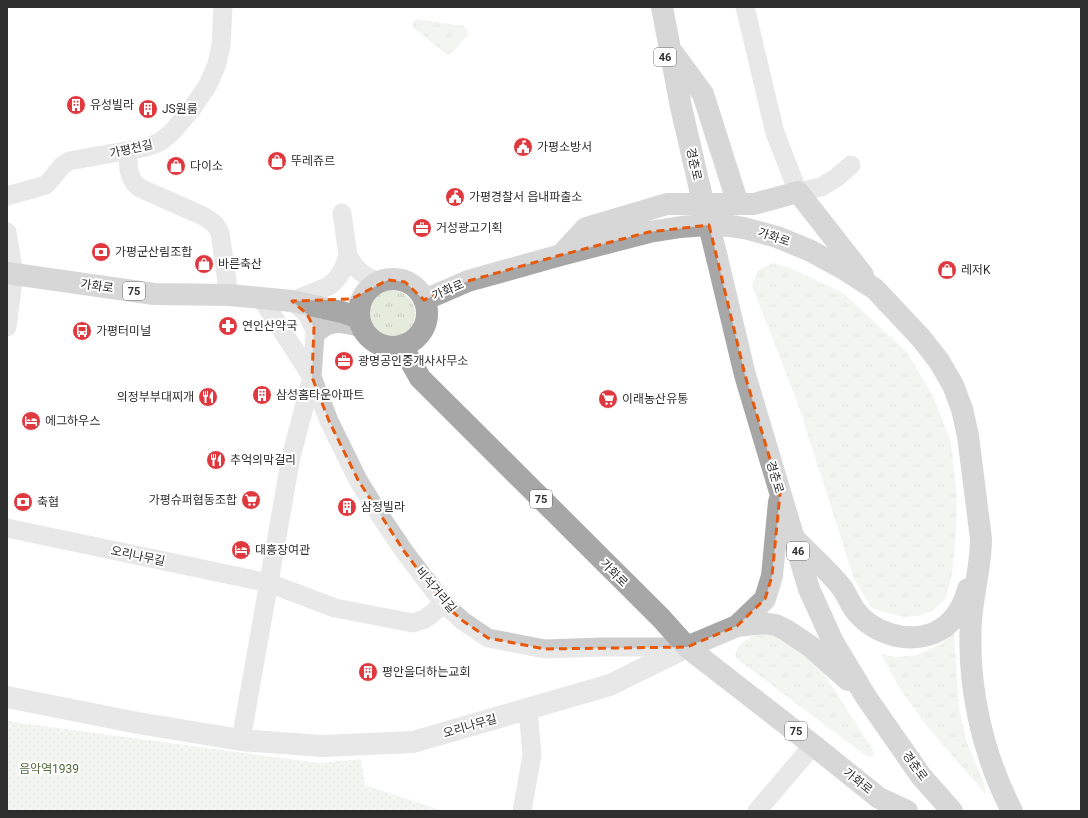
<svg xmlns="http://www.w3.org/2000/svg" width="1088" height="818" font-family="Roboto,'Noto Sans KR',sans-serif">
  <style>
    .grass { fill: url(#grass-tufts) }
    .park { fill: url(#park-dots) }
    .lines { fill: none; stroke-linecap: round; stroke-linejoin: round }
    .minor { stroke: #ccc; stroke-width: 19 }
    .tertiary { stroke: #ccc; stroke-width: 22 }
    .primary { stroke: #a7a7a7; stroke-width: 22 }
    .primary-bridge { stroke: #a7a7a7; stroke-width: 22 }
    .marked { fill: none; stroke: #e8590c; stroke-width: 3; stroke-dasharray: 8 5; stroke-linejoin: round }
    .labels { text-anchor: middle; stroke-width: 4; stroke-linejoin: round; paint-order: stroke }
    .shield { fill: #fff; stroke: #6d6d6d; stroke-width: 1 }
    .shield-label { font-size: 11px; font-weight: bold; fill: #2f2f2f }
    .poi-label { font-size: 12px; fill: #2f2f2f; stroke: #fff; text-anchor: start }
    .street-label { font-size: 12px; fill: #2f2f2f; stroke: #fff }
    .park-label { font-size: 12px; fill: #516a3e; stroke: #fff }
  </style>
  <defs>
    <pattern id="grass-tufts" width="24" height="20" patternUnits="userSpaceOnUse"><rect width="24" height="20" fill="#e5ecde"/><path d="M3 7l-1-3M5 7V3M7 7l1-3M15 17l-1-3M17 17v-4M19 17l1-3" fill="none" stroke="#c5cbbf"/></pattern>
    <pattern id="park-dots" width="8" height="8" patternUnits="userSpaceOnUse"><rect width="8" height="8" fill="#e5ecde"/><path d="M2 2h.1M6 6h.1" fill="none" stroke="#c5cbbf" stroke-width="1.8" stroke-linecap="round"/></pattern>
  </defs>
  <rect width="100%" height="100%" fill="#fff"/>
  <path class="grass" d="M417,19l46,7c4,2 6,4 5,9l-16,18 -5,2 -33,-27 -2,-3 2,-4z
    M773,263l18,5 52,25 64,59 27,46 17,44 6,57 -1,33 -4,42 -6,24 -13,13 -15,5 -14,1 -17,-4 -15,-5 -18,-29 -55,-172 -47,-121 5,-15z
    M367 314a24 24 0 1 1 48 0a24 24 0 1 1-48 0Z
    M770,630l47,33 56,87 1,5 -3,2 -5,-1 -129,-97c-9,-14 23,-27 33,-29z
    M954,631l5,77 8,35 17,40 2,12 -60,-70 -26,-36 -19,-35 15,3 21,-2 24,-11z"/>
  <path class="park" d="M7,721l312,42 42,-4 4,26 79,26h-437z"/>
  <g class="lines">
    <path class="minor" d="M745,7l30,126 23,59 23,-5 15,-9 15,-13
      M127,151c2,14 0,28 13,37l63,28c9,5 13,8 17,17l9,62
      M7,196l39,-11 16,-19 7,-5 78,-14 13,-5 11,-9 20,-23 17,-25 9,-21 4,-19 2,-38
      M342,213l6,42c6,15 17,21 31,27
      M7,232l7,42 -7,53
      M261,298l51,79 17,44 29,59 21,34 25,37 40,53 19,17 25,17 57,11 57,-2h85
      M315,335c15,-16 26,-12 46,-7
      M7,528l262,55 66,25 78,15 12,-4 19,-15
      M241,740l50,-283 21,-80 3,-42 -1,-7 -7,-14 -15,-13 37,-15c11,-8 15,-18 19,-31
      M522,811l10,-56 -4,-46
      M757,811l56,-66"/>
    <path class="tertiary" d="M7,697l131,26 103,17 81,6 91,-4 197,-57 77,-38"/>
    <path class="primary" d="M662,7l19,100 19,82
      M673,53l30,41 35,110
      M561,255l25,-27 81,-24h87l44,-12 65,83
      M717,258l28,117 64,214 24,53 33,55 55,79 31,35
      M7,273l147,21 75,1 63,6 50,11 17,6
      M359 313a34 34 0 1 1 68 0a34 34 0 1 1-68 0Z
      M424,300l44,-19 93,-26 88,-23 32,-5 25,-2 24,1 14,2 33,9 34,14 31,17 33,21 46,49 18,23 14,24 9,24 6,27 13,103c0,27 -8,54 -10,81 -4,65 11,133 41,191
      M402,346l18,32 241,240 26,29 126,98 66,53 28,13
      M796,540c15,16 33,31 46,48 5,7 8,15 12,21 18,24 52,35 80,24 18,-8 29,-25 34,-44
      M737,626l28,-27 7,-23 7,-74
      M687,647l50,-21 26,-3 13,2 10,5 24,16 38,34"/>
    <path class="primary-bridge" d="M700,189l17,69"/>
  </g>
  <path d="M0 0H1088V818H0ZM709,225l36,150 35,118 -8,83 -7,23 -28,27 -50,21 -142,2 -57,-11 -25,-17 -19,-17 -40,-53 -46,-71 -29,-59 -17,-44 2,-49 -7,-14 -15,-13 59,-2 37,-19 17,2 19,18 44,-19 93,-26 88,-23z" fill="#fff" fill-opacity=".55" fill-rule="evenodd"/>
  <path class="marked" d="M709,225l36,150 35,118 -8,83 -7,23 -28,27 -50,21 -142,2 -57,-11 -25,-17 -19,-17 -40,-53 -46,-71 -29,-59 -17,-44 2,-49 -7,-14 -15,-13 59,-2 37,-19 17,2 19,18 44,-19 93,-26 88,-23z"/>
  <defs>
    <g id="building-disc" transform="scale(1)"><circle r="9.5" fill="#e0383f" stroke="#fff"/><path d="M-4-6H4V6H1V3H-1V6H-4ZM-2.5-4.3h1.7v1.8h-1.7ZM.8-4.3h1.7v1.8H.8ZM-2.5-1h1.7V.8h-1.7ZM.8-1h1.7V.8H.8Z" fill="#fff"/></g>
    <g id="civic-disc" transform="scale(1)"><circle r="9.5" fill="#e0383f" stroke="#fff"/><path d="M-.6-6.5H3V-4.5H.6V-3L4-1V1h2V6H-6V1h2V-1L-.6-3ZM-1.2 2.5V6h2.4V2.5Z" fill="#fff"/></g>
    <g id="shop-disc" transform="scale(1)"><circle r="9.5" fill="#e0383f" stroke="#fff"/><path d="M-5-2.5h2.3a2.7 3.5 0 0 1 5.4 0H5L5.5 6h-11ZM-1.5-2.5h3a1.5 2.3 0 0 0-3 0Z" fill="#fff"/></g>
    <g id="office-disc" transform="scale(1)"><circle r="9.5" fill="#e0383f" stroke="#fff"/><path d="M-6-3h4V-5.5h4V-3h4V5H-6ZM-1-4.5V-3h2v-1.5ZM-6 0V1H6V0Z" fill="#fff"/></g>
    <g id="bank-disc" transform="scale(1)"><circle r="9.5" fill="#e0383f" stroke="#fff"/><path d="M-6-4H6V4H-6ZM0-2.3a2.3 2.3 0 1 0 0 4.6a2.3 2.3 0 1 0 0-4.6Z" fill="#fff"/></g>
    <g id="pharmacy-disc" transform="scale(1)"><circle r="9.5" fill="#e0383f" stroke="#fff"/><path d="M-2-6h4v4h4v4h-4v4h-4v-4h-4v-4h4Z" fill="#fff"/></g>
    <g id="bus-disc" transform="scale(1)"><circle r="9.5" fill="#e0383f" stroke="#fff"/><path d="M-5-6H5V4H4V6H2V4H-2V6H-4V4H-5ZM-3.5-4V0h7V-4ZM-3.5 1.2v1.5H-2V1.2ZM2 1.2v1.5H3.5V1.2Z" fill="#fff"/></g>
    <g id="restaurant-disc" transform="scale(1)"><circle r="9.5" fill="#e0383f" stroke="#fff"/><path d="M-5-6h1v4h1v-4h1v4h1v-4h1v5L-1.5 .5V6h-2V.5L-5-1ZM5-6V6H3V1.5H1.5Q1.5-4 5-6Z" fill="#fff"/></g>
    <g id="supermarket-disc" transform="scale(1)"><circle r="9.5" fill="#e0383f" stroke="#fff"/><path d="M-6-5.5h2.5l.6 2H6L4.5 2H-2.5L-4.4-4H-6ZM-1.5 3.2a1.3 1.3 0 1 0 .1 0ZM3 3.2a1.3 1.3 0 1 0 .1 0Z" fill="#fff"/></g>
    <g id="hotel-disc" transform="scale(1)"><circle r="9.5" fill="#e0383f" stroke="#fff"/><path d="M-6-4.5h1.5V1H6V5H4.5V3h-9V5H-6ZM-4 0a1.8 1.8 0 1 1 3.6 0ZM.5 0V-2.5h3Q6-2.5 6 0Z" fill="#fff"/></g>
  </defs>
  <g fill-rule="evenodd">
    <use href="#building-disc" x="76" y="105"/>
    <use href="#building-disc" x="148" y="109"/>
    <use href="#civic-disc" x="523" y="147"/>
    <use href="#shop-disc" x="277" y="161"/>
    <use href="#shop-disc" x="176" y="166"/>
    <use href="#civic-disc" x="455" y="197"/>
    <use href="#office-disc" x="422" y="228"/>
    <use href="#bank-disc" x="101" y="252"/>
    <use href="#shop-disc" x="204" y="264"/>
    <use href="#shop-disc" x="947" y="270"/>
    <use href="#pharmacy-disc" x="228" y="326"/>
    <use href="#bus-disc" x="82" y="331"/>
    <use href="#office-disc" x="344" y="361"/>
    <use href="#building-disc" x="262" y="395"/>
    <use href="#restaurant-disc" x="208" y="397"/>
    <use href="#supermarket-disc" x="608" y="399"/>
    <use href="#hotel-disc" x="31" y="421"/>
    <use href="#restaurant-disc" x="216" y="460"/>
    <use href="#supermarket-disc" x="251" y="500"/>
    <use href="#bank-disc" x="23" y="502"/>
    <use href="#building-disc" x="347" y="507"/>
    <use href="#hotel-disc" x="241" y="550"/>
    <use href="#building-disc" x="368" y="672"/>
  </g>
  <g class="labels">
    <g class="shield">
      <rect x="654" y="48" width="22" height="18" rx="3"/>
      <rect x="123" y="282" width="22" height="18" rx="3"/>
      <rect x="530" y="490" width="22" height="18" rx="3"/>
      <rect x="787" y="542" width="22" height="18" rx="3"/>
      <rect x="785" y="722" width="22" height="18" rx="3"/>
    </g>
    <g class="shield-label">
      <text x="665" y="61">46</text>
      <text x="134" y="295">75</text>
      <text x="541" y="503">75</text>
      <text x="798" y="555">46</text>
      <text x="796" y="735">75</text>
    </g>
    <g class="poi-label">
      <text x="90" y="109">유성빌라</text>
      <text x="162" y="113">JS원룸</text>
      <text x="537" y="151">가평소방서</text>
      <text x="291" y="165">뚜레쥬르</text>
      <text x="190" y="170">다이소</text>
      <text x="469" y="201">가평경찰서 읍내파출소</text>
      <text x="436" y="232">거성광고기획</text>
      <text x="115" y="256">가평군산림조합</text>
      <text x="218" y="268">바른축산</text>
      <text x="961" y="274">레저K</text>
      <text x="242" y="330">연인산약국</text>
      <text x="96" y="335">가평터미널</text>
      <text x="358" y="365">광명공인중개사사무소</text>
      <text x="276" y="399">삼성홈타운아파트</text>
      <text x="194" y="401" text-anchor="end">의정부부대찌개</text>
      <text x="622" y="403">이래농산유통</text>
      <text x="45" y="425">에그하우스</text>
      <text x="230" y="464">추억의막걸리</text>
      <text x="237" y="504" text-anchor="end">가평슈퍼협동조합</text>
      <text x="37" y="506">축협</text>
      <text x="361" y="511">삼정빌라</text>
      <text x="255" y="554">대흥장여관</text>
      <text x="382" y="676">평안을더하는교회</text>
    </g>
    <g class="street-label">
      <text transform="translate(131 149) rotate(-13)" y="4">가평천길</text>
      <text transform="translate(694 164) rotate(77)" y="4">경춘로</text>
      <text transform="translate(774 237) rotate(19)" y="4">가화로</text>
      <text transform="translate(97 286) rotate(8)" y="4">가화로</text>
      <text transform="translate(448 290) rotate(-23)" y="4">가화로</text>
      <text transform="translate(775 477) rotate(74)" y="4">경춘로</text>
      <text transform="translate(138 556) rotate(12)" y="4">오리나무길</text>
      <text transform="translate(614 573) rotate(45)" y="4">가화로</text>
      <text transform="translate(436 590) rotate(50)" y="4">비석거리길</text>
      <text transform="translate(470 726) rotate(-16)" y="4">오리나무길</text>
      <text transform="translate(915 766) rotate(54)" y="4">경춘로</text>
      <text transform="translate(858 781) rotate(39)" y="4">가화로</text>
    </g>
    <g class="park-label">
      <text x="49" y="773">음악역1939</text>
    </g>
  </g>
  <rect width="1088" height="818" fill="none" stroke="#2f2f2f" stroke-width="16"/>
</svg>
